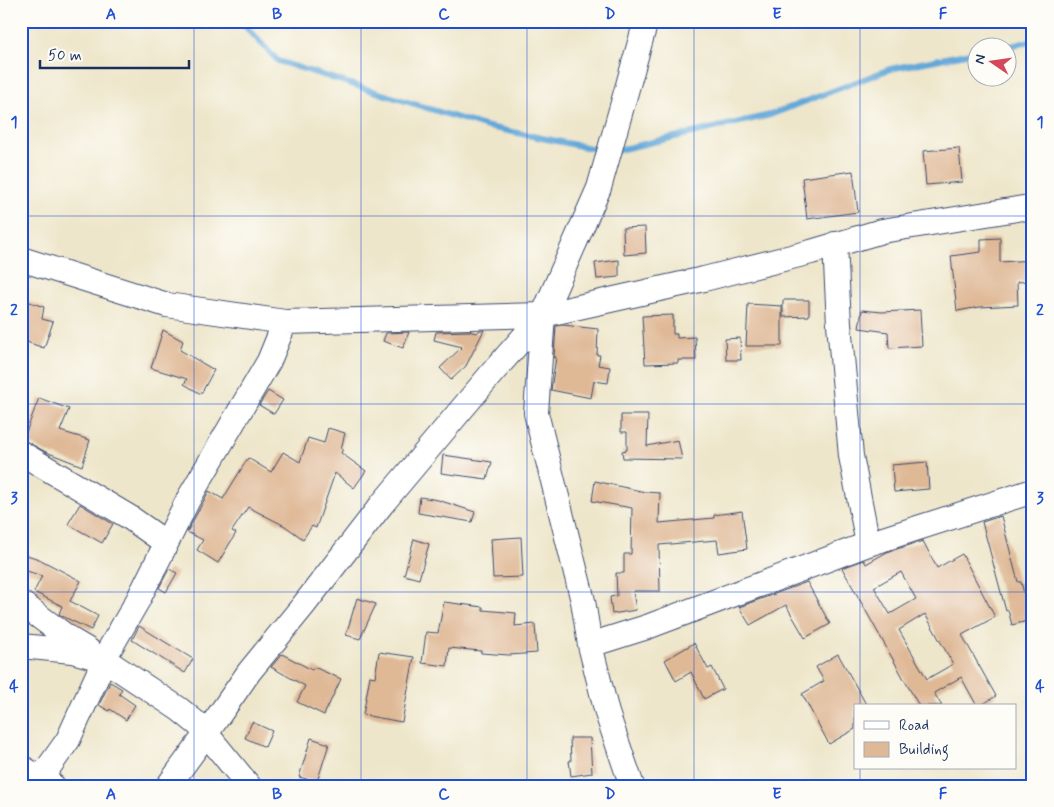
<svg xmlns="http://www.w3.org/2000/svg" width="1054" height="807" font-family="Mynerve,sans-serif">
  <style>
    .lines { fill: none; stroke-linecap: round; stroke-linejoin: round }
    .stream { stroke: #63a8d9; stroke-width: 6 }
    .building { fill: #dfb895; fill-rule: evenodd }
    .minor-casing { stroke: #3b4a6e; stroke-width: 26 }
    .minor { stroke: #fff; stroke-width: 24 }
    .grid { fill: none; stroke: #1d4ed8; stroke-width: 1; stroke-opacity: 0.55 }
    .neatline { fill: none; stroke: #1d4ed8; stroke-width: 2 }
    .grid-label { font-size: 16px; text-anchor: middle; font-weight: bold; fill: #1d4ed8 }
  </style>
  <rect width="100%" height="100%" fill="#fdfcf7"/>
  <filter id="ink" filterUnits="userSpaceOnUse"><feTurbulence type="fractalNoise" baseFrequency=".02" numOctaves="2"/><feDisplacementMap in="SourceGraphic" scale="10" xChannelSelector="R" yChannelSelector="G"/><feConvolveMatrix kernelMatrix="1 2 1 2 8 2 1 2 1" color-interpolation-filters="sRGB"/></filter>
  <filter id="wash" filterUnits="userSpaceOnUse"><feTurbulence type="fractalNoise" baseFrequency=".0096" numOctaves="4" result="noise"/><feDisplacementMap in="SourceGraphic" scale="20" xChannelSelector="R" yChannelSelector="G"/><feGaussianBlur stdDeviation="1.12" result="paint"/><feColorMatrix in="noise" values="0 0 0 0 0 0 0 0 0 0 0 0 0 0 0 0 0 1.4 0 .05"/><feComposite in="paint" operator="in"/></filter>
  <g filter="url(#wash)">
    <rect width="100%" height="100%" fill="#eee6ca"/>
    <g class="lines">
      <path class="stream" d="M240,21l38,40 206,65 121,25
        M1000,48l33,-7
        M614,151l156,-36 120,-46 86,-17"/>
    </g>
    <g id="blocks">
      <path class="building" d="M959,148l3,34 -36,3 -3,-34z
        M853,171l5,41 -51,7 -5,-41z
        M645,227l1,26 -22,2 -1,-27z
        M1000,238v24l33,-2v21l-16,1 1,23 -38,2 -23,4 -6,-55 30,-4v-13z
        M619,260v17l-22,2 -2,-16z
        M21,299l23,8 -2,12 11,3 -9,26 -23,-8z
        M783,300h26v16l-26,1z
        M748,304l34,2v40h-36z
        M862,310l20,2 38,-2 2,36 -33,2 -1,-16 -29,-4z
        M673,315v19h4v4l18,-1 1,23h-18v3l-33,1 -3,-48z
        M563,325l35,4 -1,26h3l-2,10 12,2 -2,16 -14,-2 -3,17 -40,-8 5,-33h-2l2,-31z
        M163,330l20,11 -3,9 34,20 -13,24 -17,-10 3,-5 -36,-11z
        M480,330h4l-18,36 -15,14 -11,-12 22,-21 -28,-7 2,-8 32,-1 9,2z
        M409,332l-6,16 -20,-7 3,-8z
        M740,338l1,22h-15l-1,-21z
        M268,391l15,9 -9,14 -15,-9z
        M39,398l30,11 -9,22 30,9 -8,26 -36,-14 -23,-12z
        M621,415h27l-1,31 31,-6 4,19 -59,-1 -1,-7 5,-1v-18h-6z
        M328,428l17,5 -4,16h2l-2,4 25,18 -12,17 -19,-15 -19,55 -4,-2 -9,13 -18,-13 -37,-19 -16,24 4,2 -18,30 -21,-13 6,-10 -16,-8 22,-41 14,8 25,-41 23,14 12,-20 17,10 8,-24 16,5z
        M443,455l49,7 -5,17 -46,-6z
        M927,462l2,27 -35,3 -2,-27z
        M595,481l50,11 15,1 -1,30 55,-5v-3l28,-4 5,38 -28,4 -2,-13 -58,5 1,46h-27l3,19 -24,4 -2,-17 7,-1 -1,-23h8v-19h7l1,-46 -40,-7z
        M420,497l18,3 37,12 -3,10 -54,-9z
        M80,504l33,20 -11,19 -34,-19z
        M1001,516l17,66h3l10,38 -19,5 -4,-15 -2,1 -24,-89z
        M521,537l2,40 -30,1 -2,-39z
        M414,539l15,5 -10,35 -15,-4z
        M923,541l14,27 25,-14 33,63 -33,18 34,61 -16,10h-3l-16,-29 -27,16 8,13h-23l-77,-138 22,-8 2,4 21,-12zM901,572l15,27 -26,15 -16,-27zM925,614l28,50 -26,15 -28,-49z
        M21,553l18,6 42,22 -11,20 28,15 -7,14 -31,-15 -1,-1 3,-8 -28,-14 8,-16 -21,-7z
        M169,569l8,4 -11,19 -7,-4z
        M807,582l23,42 -25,14 -19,-33 -36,20 -11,-18z
        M357,598l19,6 -16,35 -14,-4z
        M444,602l39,5v3l33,3 -1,13 20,-2 2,29 -28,2 -28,-2v-2l-32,-3 -2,18 -25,-3 4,-31 12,1z
        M139,626l54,33 -8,14 -53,-33z
        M694,643l14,26 4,-2 11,22 -19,10 -13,-27 -15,9 -11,-21z
        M379,652l35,5 -12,65 -39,-7 7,-39 5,1z
        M282,654l30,16 2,-3 27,12 -17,36 -27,-13 8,-16 -34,-19z
        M838,654l29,52h-12v23l-26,15 -27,-50 22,-13 -8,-14z
        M110,682l12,7 -3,5 16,11 -9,15 -16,-11 -1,2 -10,-6z
        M252,722l20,9 -7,16 -20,-9z
        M311,738l18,6 -12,38 -18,-5z
        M570,738h20l2,35 -21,3 -2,-15h2z"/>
    </g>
  </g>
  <g filter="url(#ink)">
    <use href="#blocks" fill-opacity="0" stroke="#3b4a6e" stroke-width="1"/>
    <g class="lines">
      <g class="minor-casing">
        <path id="minor" d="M835,244l4,80 12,132 17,88
          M21,259l146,46 118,17 258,-7 161,-36 107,-27 71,-21 141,-23 10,2
          M543,315l-7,98 47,188 7,44 17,68 25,73
          M21,453l108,64 37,26
          M21,603l50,37 17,10
          M590,645l57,-18 221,-83 165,-53
          M21,646l51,5 33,9 74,49 21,17 49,60
          M21,767l32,19
          M41,778l27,-38 41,-90 29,-50 51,-102 80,-137 16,-39
          M168,786l38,-52 43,-62 54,-66 79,-102 110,-131 51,-58 56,-127 47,-167"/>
      </g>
      <use href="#minor" class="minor"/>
    </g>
  </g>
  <path class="grid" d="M194,21v765M361,21v765M527,21v765M694,21v765M860,21v685M21,216h1012M21,404h1012M21,592h1012M860,768v18"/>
  <rect width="1054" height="807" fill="none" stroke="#fdfcf7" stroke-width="55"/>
  <rect x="854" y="704" width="162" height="65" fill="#fdfcf7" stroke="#a3aaba"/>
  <rect x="864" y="721" width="25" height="8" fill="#ffffff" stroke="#a3aaba"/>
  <text x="899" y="730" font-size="15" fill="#1b2f5e">Road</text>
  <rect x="864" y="742" width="25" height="15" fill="#dfb895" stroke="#a3aaba"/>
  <text x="899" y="754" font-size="15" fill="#1b2f5e">Building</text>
  <g transform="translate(992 62) rotate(283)"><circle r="24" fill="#fdfcf7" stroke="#a3aaba"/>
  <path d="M0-4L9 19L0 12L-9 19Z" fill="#d1495b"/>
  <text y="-8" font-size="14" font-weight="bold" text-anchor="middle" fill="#1b2f5e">N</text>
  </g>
  <path d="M40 60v8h149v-8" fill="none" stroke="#1b2f5e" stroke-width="2.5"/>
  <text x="48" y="60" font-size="15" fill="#1b2f5e" stroke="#fdfcf7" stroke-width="4" paint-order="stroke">50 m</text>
  <rect x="28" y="28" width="998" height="752" class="neatline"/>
  <g class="grid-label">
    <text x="111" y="19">A</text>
    <text x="277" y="19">B</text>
    <text x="444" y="19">C</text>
    <text x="610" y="19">D</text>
    <text x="777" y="19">E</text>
    <text x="943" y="19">F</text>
    <text x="14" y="127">1</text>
    <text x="1040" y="127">1</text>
    <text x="14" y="315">2</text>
    <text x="1040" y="315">2</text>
    <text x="14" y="503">3</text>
    <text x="1040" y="503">3</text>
    <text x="14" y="691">4</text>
    <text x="1040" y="691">4</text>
    <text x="111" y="799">A</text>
    <text x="277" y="799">B</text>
    <text x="444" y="799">C</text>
    <text x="610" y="799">D</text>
    <text x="777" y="799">E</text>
    <text x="943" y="799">F</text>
  </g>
</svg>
